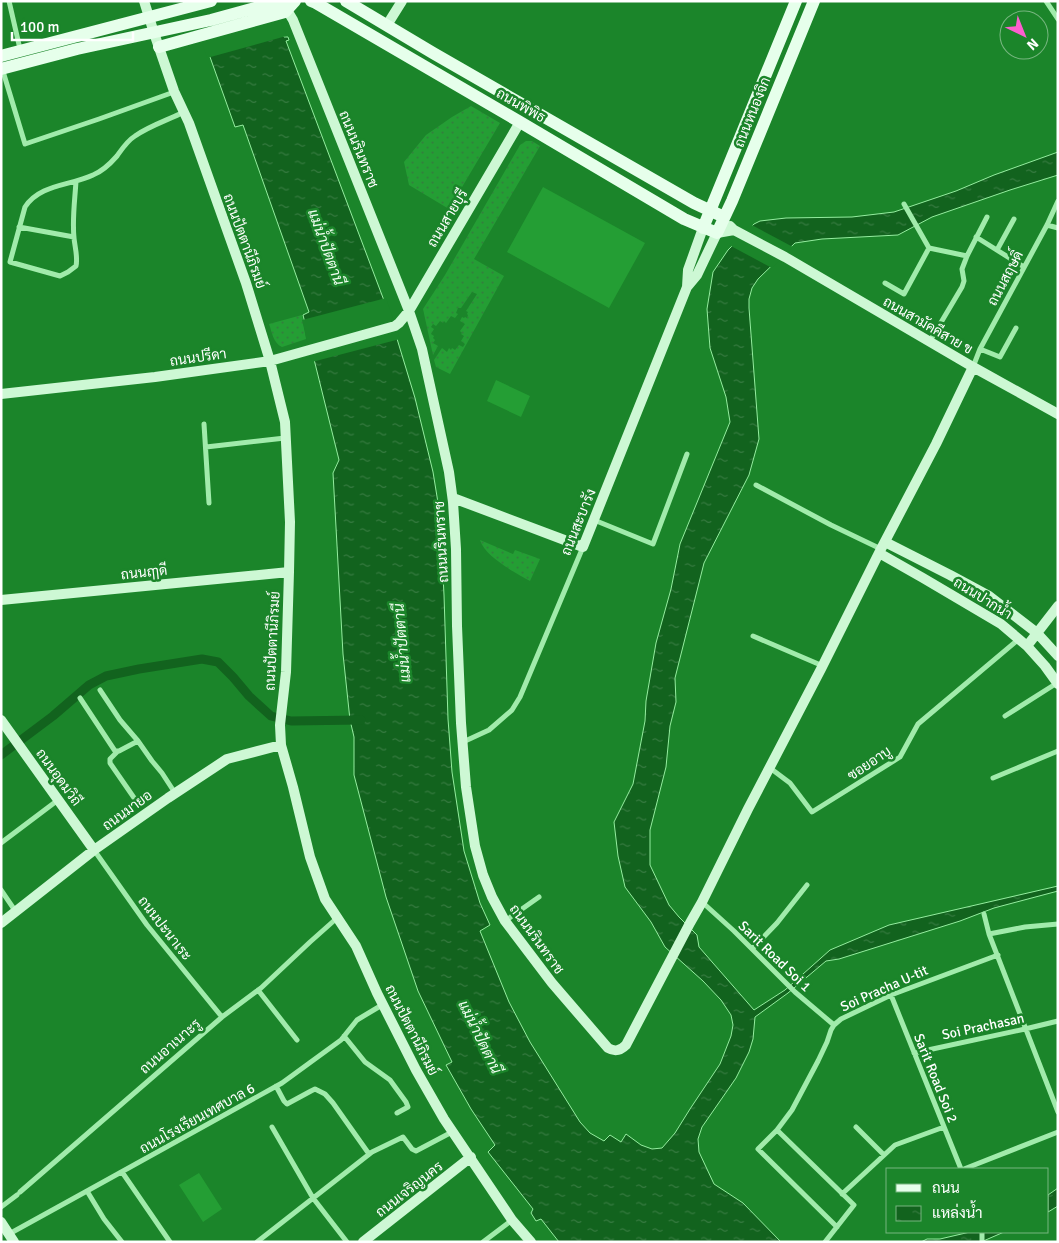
<svg xmlns="http://www.w3.org/2000/svg" width="1059" height="1243" font-family="Signika,Sarabun,sans-serif">
  <style>
    .grass { fill: url(#grass-dots) }
    .garden { fill: #249e34 }
    .water { fill: url(#water-ripples); stroke: #94ed9f }
    .pier { fill: #1b852a }
    .lines { fill: none; stroke-linecap: round; stroke-linejoin: round }
    .canal { stroke: #12631e; stroke-width: 9 }
    .street { stroke: #a1ebab; stroke-width: 5 }
    .secondary { stroke: #cdf8d4; stroke-width: 10 }
    .primary { stroke: #e6ffeb; stroke-width: 12 }
    .labels { text-anchor: middle; stroke-width: 5; stroke-linejoin: round; paint-order: stroke }
    .street-label { font-size: 14px; fill: #fff; stroke: #1b852a }
    .water-label { font-size: 15px; font-style: italic; fill: #effdf0; stroke: #1b852a }
  </style>
  <defs>
    <pattern id="grass-dots" width="8" height="8" patternUnits="userSpaceOnUse" patternTransform="scale(1.25)"><rect width="8" height="8" fill="#249e34"/><path d="M2 2h.1M6 6h.1" fill="none" stroke="#32813c" stroke-width="1.8" stroke-linecap="round"/></pattern>
    <pattern id="water-ripples" width="26" height="14" patternUnits="userSpaceOnUse" patternTransform="scale(1.25)"><rect width="26" height="14" fill="#12631e"/><path d="M2 4q2-2 4 0t4 0M15 11q2-2 4 0t4 0" fill="none" stroke="#367a40"/></pattern>
  </defs>
  <rect width="100%" height="100%" fill="#1b852a"/>
  <path class="grass" d="M471,106l29,17 -51,86 -40,-24 -5,-23 22,-27 26,-18z
    M526,141h6l8,5 -66,113 30,17 -54,98 -14,-7 -2,-7 8,-12 5,4 2,-4 2,2 1,-2 3,2 4,-5 4,2 2,-3 -4,-3 3,-5 -3,-2 1,-1 -2,-2 5,-7 -5,-3 2,-4 2,1 1,-1 2,1 1,-3 -1,-1 1,-2 -2,-1 11,-17 -5,-2 -11,16h-3l-2,5 2,1 -3,4 -4,-2 -5,7 -2,-2 -1,2 -3,-2 -4,5 -3,-2 -2,3 3,2 -3,5 3,2 -1,2 2,2 -2,3 5,3 -5,9 -10,-46 22,-34 75,-130z
    M302,315l4,24 -24,8c-9,-4 -10,-15 -13,-23z
    M480,540l33,14 2,-4 25,9 -10,22c-14,-8 -45,-24 -50,-41z"/>
  <path class="garden" d="M543,187l102,56 -36,65 -102,-56z
    M496,380l34,16 -9,21 -34,-16z
    M199,1173l23,36 -19,13 -24,-37z"/>
  <path class="water" d="M190,1h79l15,36h4l1,3 -3,1 105,278 24,79 18,74 7,43 4,80 4,124 4,53 12,79 16,52 10,22 -10,6 29,71 21,40 50,80 10,11 14,8 6,-6 11,7 5,-8 15,11 11,4 10,-1 13,-15 15,-24 30,-45 11,-28 2,-11 -2,-10 -10,-15 -18,-19 -38,-34 -14,-25 -26,-35 -7,-31 -4,-34 19,-38 12,-63 1,-20 10,-58 15,-54 9,-45 50,-122 -4,-25 -16,-49 -3,-39 6,-37 15,-22 26,-26 6,-3 26,-3 66,-1 42,-5 62,-21 38,-16 64,-23v23l-48,15 -78,27 -34,18 -76,4 -27,4 -37,36 -6,9 -3,11v9l10,131 -10,36 -45,88 -29,115 1,24 -6,24 -4,41 -16,63v35l19,40 10,12 18,18 2,12 55,63 31,-20 45,-40 59,-25 169,-39v5l-64,17 -34,13 -121,38 -13,2 -38,32 -33,24 -2,22 -4,13 -13,26 -34,49 -4,12 1,13 15,32 29,19 38,39h-222l-18,-23 -5,2 -5,-8 2,-4 -45,-57 7,-7 -24,-36 -25,-44 6,-3 -34,-71 -32,-94 -32,-122v-38l-4,-17 -7,-66 -10,-181 6,-13 -36,-145 6,-3 -66,-187 -8,2z
    M1058,1188v18l-10,6v-17z
    M970,1232h34l-23,10h-60l6,-3h13z"/>
  <path class="pier" d="M188,1h84l14,33 4,1 -83,23z
    M750,224l43,23 -21,21 -43,-23z
    M386,298l14,41 -88,23 -10,-42z"/>
  <g class="lines">
    <path class="canal" d="M1,755l52,-39 36,-31 17,-9 33,-7 63,-10 16,3 15,15 16,19 22,20 20,5 70,-1"/>
    <path class="street" d="M9,1l11,48
      M1046,1l12,18
      M2,68l23,76 74,-25 75,-27
      M76,181c-1,18 -4,38 -2,57 1,10 4,19 2,28l-8,6 -8,4 -50,-14 15,-55c15,-23 45,-21 68,-32 10,-4 17,-11 24,-19 5,-7 10,-15 18,-20 14,-10 33,-16 49,-24
      M904,204l25,44 38,8 -5,13 2,12 -2,6 -32,54
      M1047,225l11,3
      M19,227l55,10
      M976,237l48,30
      M997,250l17,-31
      M967,256l20,-39
      M885,283l19,11 25,-46
      M980,349l20,8 16,-29
      M973,367l7,-18 67,-124 11,-24
      M204,424l5,79
      M206,447l79,-9
      M756,485l75,40 50,24
      M594,520l59,24 34,-90
      M753,636l70,30
      M100,690l20,30 18,21 14,20 10,12 13,20
      M80,698l35,53h4l19,-10
      M1005,716l52,-33
      M463,742l26,-12 23,-20 8,-13 63,-150
      M117,752l-7,7v4l29,42
      M770,768l20,15 22,29 88,-55 18,-33 101,-85
      M993,778l65,-27
      M1,843l57,-43
      M94,850l53,75 75,92
      M1,890l15,22
      M702,902l32,29 61,61 39,33
      M984,914l5,20 69,178
      M505,921l34,-24
      M989,934l36,-7 33,-3
      M752,949l25,-26 30,-38
      M258,990l39,50
      M891,995l70,174
      M344,1036l21,26 25,18 16,22 2,5 -11,6
      M914,1053l111,-24 33,-8
      M276,1086l8,15 3,3 24,-13 4,-2 10,5 8,9 36,51
      M272,1127l41,71 34,44
      M856,1127l28,28
      M777,1130l77,75 -29,37
      M964,1169l94,-37
      M122,1172l48,70
      M87,1191l17,28 18,23
      M20,1192l202,-175 39,-29 49,-46 27,-24
      M842,1194l53,-49 49,-18
      M1,1207l16,-12
      M837,1227l-79,-78 19,-19 15,-20 26,-49 9,-19 4,-12 3,-5 7,-6 50,-24 107,-40
      M982,1232v10
      M9,1234l78,-43 195,-108 59,-43 16,-20 25,-15
      M257,1242l115,-90 31,-15 9,12 4,2 36,-19
      M483,1242l29,-22"/>
    <path class="secondary" d="M144,1l10,32 20,58 15,32 57,160 24,78 15,61 5,100 -1,50 -3,100 -6,53 1,20 12,42 17,70 15,42 31,47 21,47 39,77 28,49 68,101 19,22
      M287,10l6,10 116,291 13,38 27,123 4,30 3,47 1,77 4,97 5,64 9,59 8,29 9,22 13,24 47,62 56,65c7,4 12,3 18,-3l64,-122 12,-21 46,-93 73,-140 60,-120 55,-105 37,-77
      M387,25l15,-24
      M730,226l4,4 51,27 188,110 85,47
      M687,287l1,-17 15,-42
      M1,394l154,-17 115,-16 125,-35 4,-3 10,-12 111,-189
      M453,498l130,49 104,-260 10,-12 20,-42 17,-3
      M885,542l65,33 39,21 48,37 21,23
      M879,553l44,25 78,46 26,22 18,20 13,18
      M1,600l288,-28
      M1027,646l31,-40
      M1,720l93,130
      M1,923l93,-73 74,-52 59,-39 54,-14
      M1,1222l13,20
      M363,1242l108,-85"/>
    <path class="primary" d="M311,1l5,2 204,119 164,97 33,14 15,-32 82,-200
      M346,1l87,52 261,150 30,14
      M159,47l126,-35 10,-11
      M1,56l210,-55
      M1,69l76,-20 134,-29 69,-19
      M703,228l93,-227"/>
  </g>
  <g class="labels">
    <g class="street-label">
      <text transform="translate(521 105) rotate(30)" y="5">ถนนพิพิธ</text>
      <text transform="translate(752 112) rotate(-68)" y="5">ถนนหนองจิก</text>
      <text transform="translate(359 149) rotate(68)" y="5">ถนนนรินทราช</text>
      <text transform="translate(447 218) rotate(-59)" y="5">ถนนสายบุรี</text>
      <text transform="translate(245 241) rotate(70)" y="5">ถนนปัตตานีภิรมย์</text>
      <text transform="translate(1005 278) rotate(-62)" y="5">ถนนสฤษดิ์</text>
      <text transform="translate(928 325) rotate(30)" y="5">ถนนสามัคคีสาย ข</text>
      <text transform="translate(198 357) rotate(-8)" y="5">ถนนปรีดา</text>
      <text transform="translate(578 522) rotate(-68)" y="5">ถนนสะบารัง</text>
      <text transform="translate(441 542) rotate(-93)" y="5">ถนนนรินทราช</text>
      <text transform="translate(144 572) rotate(-6)" y="5">ถนนฤๅดี</text>
      <text transform="translate(983 598) rotate(32)" y="5">ถนนปากน้ำ</text>
      <text transform="translate(272 641) rotate(-87)" y="5">ถนนปัตตานีภิรมย์</text>
      <text transform="translate(869 763) rotate(-34)" y="5">ซอยอาบู</text>
      <text transform="translate(59 777) rotate(54)" y="5">ถนนอุดมวิถี</text>
      <text transform="translate(127 810) rotate(-36)" y="5">ถนนมายอ</text>
      <text transform="translate(165 928) rotate(52)" y="5">ถนนปะนาเระ</text>
      <text transform="translate(537 939) rotate(54)" y="5">ถนนนรินทราช</text>
      <text transform="translate(775 956) rotate(44)" y="5">Sarit Road Soi 1</text>
      <text transform="translate(884 988) rotate(-24)" y="5">Soi Pracha U-tit</text>
      <text transform="translate(983 1026) rotate(-12)" y="5">Soi Prachasan</text>
      <text transform="translate(412 1030) rotate(63)" y="5">ถนนปัตตานีภิรมย์</text>
      <text transform="translate(170 1046) rotate(-41)" y="5">ถนนอาเนาะรู</text>
      <text transform="translate(936 1078) rotate(68)" y="5">Sarit Road Soi 2</text>
      <text transform="translate(197 1118) rotate(-29)" y="5">ถนนโรงเรียนเทศบาล 6</text>
      <text transform="translate(409 1189) rotate(-38)" y="5">ถนนเจริญนคร</text>
    </g>
    <g class="water-label">
      <text transform="translate(326 247) rotate(70)" y="5">แม่น้ำปัตตานี</text>
      <text transform="translate(402 643) rotate(-95)" y="5">แม่น้ำปัตตานี</text>
      <text transform="translate(480 1037) rotate(64)" y="5">แม่น้ำปัตตานี</text>
    </g>
  </g>
  <rect width="1059" height="1243" fill="none" stroke="#ffffff" stroke-width="5"/>
  <rect x="886" y="1168" width="162" height="65" fill="#1b852a" stroke="#76b67f"/>
  <rect x="896" y="1184" width="25" height="8" fill="#e6ffeb" stroke="#76b67f"/>
  <text x="932" y="1193" font-size="15" fill="#ffffff">ถนน</text>
  <rect x="896" y="1206" width="25" height="15" fill="url(#water-ripples)" stroke="#76b67f"/>
  <text x="932" y="1218" font-size="15" fill="#ffffff">แหล่งน้ำ</text>
  <g transform="translate(1024 35) rotate(137)"><circle r="24" fill="#1b852a" stroke="#76b67f"/>
  <path d="M0-4L9 19L0 12L-9 19Z" fill="#fd5ece"/>
  <text y="-8" font-size="14" font-weight="bold" text-anchor="middle" fill="#ffffff">N</text>
  </g>
  <path d="M12 32v8h121v-8" fill="none" stroke="#ffffff" stroke-width="2.5"/>
  <text x="20" y="32" font-size="15" fill="#ffffff" stroke="#1b852a" stroke-width="4" paint-order="stroke">100 m</text>
</svg>
